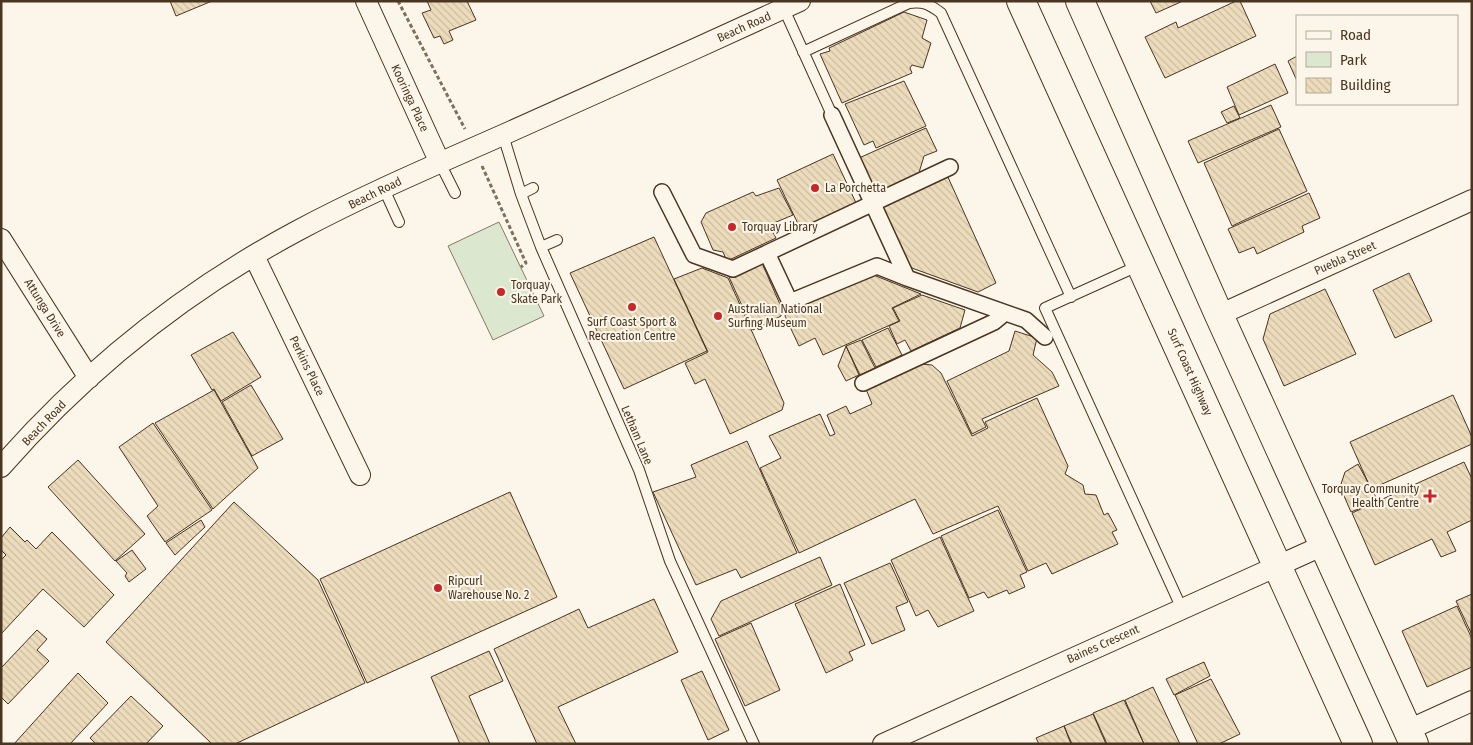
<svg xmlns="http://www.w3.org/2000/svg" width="1473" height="745" font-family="'Fira Sans Condensed',sans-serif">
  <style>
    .park { fill: #dce7d0; stroke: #887966 }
    .building { fill: url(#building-back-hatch); stroke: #4a3520 }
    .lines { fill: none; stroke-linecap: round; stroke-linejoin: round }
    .service-casing { stroke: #4a3520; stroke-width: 12 }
    .pedestrian-casing { stroke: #4a3520; stroke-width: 18 }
    .minor-casing { stroke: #4a3520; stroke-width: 22 }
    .primary-casing { stroke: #4a3520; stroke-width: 30 }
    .path { stroke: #7f6f5c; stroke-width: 3; stroke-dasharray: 4 2.5; stroke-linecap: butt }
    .service { stroke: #fbf6e9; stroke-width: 10 }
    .pedestrian { stroke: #fbf6e9; stroke-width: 15 }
    .minor { stroke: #fbf6e9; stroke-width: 20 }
    .primary { stroke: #fbf6e9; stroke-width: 28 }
    .poi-dot { fill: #c62828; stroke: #fbf6e9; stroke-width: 2 }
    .labels { text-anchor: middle; stroke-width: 4; stroke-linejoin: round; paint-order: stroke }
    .street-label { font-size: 12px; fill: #4a3520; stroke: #fbf6e9 }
    .poi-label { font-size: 12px; fill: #4a3520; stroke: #fbf6e9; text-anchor: start }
  </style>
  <defs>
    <pattern id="building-back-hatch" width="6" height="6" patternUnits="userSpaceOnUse" patternTransform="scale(1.25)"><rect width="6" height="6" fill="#ecdcbc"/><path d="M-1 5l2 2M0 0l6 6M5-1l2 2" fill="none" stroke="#ccbda1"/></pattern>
  </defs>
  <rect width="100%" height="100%" fill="#fbf6e9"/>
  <path class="park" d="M499,222l45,94 -51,24 -45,-94z"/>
  <path class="building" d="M170,1h42l-36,15z
    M427,1h40l9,19 -27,11 4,9 -9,4 -4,-8 -6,2 -12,-25 9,-3z
    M1150,1h33l-27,12z
    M1236,1h4l16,35 -91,42 -20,-41 31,-15 2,6z
    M904,12l23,8 -5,18 9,5 -8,25 -11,-3 -2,3 2,5 -70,30 -22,-49 10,-3 -1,-3z
    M1297,56v25l-9,-20z
    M1275,64l13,29 -49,22 -12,-28z
    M904,81l22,45 -50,22 -3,-7 -9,4 -19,-41z
    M1271,105l10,22 -83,36 -10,-22z
    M1234,106l6,12 -13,5 -6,-11z
    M926,128l11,23 -13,5 -6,20 -36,15 -11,-4 -12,-29z
    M1279,129l28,62 -75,35 -28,-63z
    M833,154l24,51 -46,22 -2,-4 -9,5 -23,-48z
    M947,175l49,108 -18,9 -69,-25 -27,-58 3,-7z
    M779,188l14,27 -24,10 7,13 -49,23 -4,-9 -10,-2 -12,-28 5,-9 47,-21 3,4z
    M1309,193l11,25 -18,8 2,6 -47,22 -3,-7 -15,6 -11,-24z
    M654,237l53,114 -83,38 -54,-116z
    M762,263l20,46 -1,7 -28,14 -24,-53z
    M702,268l26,10 56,125 -2,7 -52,24 -25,-55 -10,5 -10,-21 23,-11 -34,-73z
    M866,272l55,22 -29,14 7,13 -76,34 -8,-17 -16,8 -14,-30 3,-8z
    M1409,273l23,48 -37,17 -22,-48z
    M1325,289l31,65 -72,32 -21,-47 7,-25z
    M922,295l43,15 -5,18 -49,23 -6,-11 -8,4 -8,-18 11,-5 -7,-13z
    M888,328l14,27 -26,12 -14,-27z
    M1015,331l22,7 -4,17 19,17 7,14 -77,33 4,8 -14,7 -25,-53 62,-30z
    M233,332l28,45 -40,24 -7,-12 -2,1 -21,-35z
    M861,340l14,28 -15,7 -14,-29z
    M846,346l13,29 -13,6 -8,-15z
    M921,364l11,1 9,8 31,63 16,-8 -3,-6 52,-24 31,68 -3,8 18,11 2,9 11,1 8,20 4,-2 9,17 -5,2 6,12 -66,30 -6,-11 -18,8 -30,-65 -65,28 -18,-35 -116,54 -39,-85 21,-10 -12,-22 51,-22 10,22 5,-2 -8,-19 19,-9 4,8 22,-10 -6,-15z
    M251,385l32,54 -31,17 -30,-54z
    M214,390l44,78 -45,41 -58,-86z
    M1453,395l19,42v7l-101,45 -21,-47z
    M153,423l59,87 -47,32 -18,-26 11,-10 -39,-59z
    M747,441l50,112 -56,25 -5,-9 -40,16 -43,-93 43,-15 -5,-12z
    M78,460l67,74 -30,27 -67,-74z
    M1464,462l8,17v41l-25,12 9,19 -15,6 -9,-18 -57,26 -23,-52z
    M1358,464l20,37 -27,11 -10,-23v-5l4,-12z
    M510,492l47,105 -190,86 -47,-104z
    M234,502l84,78 47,103 -130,61h-23l-106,-102z
    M998,510l29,62 -7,3 5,12 -16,7 -2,-4 -19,8 -4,-6 -15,6 -28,-62z
    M201,520l4,7 -30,28 -9,-12z
    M10,527l15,15 2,-2 9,9 16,-17 62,63 -30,32 -41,-38 -42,45v-74l5,-5 -5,-5v-12z
    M940,537l34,74 -36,16 -10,-17 -12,6 -25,-56z
    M132,550l14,19 -17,13 -4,-6 2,-3 -11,-12z
    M820,557l12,28 -113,51 -8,-17 10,-18z
    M890,563l18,39 -12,5 9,23 -33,14 -28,-61z
    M840,584l25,61 -16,7 4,8 -27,13 -31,-69z
    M1472,594v41l-16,-34z
    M654,599l24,53 -120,55 18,37h-39l-43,-95 85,-40 9,19z
    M1457,606l15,33v28l-45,20 -25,-56z
    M751,623l29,67 -35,16 -30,-67z
    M37,630l10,9 -10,11 12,11 -41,43 -7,-7v-29z
    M489,651l14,30 -34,15 21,48h-30l-29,-67z
    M1204,662l6,14 -36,19 -8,-16z
    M702,671l27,59 -21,10 -27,-60z
    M78,673l30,30 -38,41h-56z
    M1211,679l29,55 -21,10h-21l-23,-49z
    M1153,687l27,57h-36l-19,-44z
    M131,696l32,30 -17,18h-50l-6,-6z
    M1124,700l20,44h-37l-14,-31z
    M1093,714l13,30h-34l-8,-18z
    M1064,726l7,18h-32l-3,-6z"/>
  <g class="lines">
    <g class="service-casing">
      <path id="service" d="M784,9l48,106
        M803,52l106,-49c14,-2 20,1 32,10l130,284
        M503,135l18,59 20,53 98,223 31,91 84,183
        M440,163l15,30
        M384,189l15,33
        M521,194l12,-6
        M541,247l16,-7
        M1140,265l-95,43 137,301"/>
    </g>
    <g class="pedestrian-casing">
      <path id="pedestrian" d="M832,115l75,163 119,42 19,17
        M662,192l32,63 39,14 217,-102
        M767,253l23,49 87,-36 30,12
        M863,383l131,-61 11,-9"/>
    </g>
    <g class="minor-casing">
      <path id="minor" d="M366,1l74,162
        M1,239l88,139
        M254,256l106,219
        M1219,315l253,-115
        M1,467c83,-95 184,-176 296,-236 67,-36 138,-66 208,-97 98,-44 197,-88 295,-133
        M1408,730l64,-29
        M883,744l441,-199"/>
    </g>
    <g class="primary-casing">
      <path id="primary" d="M1021,1l337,743
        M1080,1l139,314 195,429"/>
    </g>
    <path class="path" d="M398,1l67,128
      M482,166l44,97 -5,4"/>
    <use href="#service" class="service"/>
    <use href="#pedestrian" class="pedestrian"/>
    <use href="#minor" class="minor"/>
    <use href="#primary" class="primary"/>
  </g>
  <g class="poi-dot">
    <circle cx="815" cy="188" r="5"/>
    <circle cx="732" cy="227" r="5"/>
    <circle cx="501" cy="292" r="5"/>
    <circle cx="632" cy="307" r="5"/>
    <circle cx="718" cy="316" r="5"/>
    <path d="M1427.5 488.5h5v5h5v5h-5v5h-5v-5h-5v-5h5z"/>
    <circle cx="438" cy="588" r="5"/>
  </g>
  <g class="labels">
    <g class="street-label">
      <text transform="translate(744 27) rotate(-24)" y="4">Beach Road</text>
      <text transform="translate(410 98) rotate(65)" y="4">Kooringa Place</text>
      <text transform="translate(375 193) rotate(-26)" y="4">Beach Road</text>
      <text transform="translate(1345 258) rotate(-24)" y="4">Puebla Street</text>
      <text transform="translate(45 308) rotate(58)" y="4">Attunga Drive</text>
      <text transform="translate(307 366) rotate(64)" y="4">Perkins Place</text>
      <text transform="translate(1190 372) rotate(66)" y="4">Surf Coast Highway</text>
      <text transform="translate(44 423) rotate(-46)" y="4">Beach Road</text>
      <text transform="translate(637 435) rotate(67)" y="4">Letham Lane</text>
      <text transform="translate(1103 644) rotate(-24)" y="4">Baines Crescent</text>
    </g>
    <g class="poi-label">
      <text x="825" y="192">La Porchetta</text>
      <text x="742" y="231">Torquay Library</text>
      <text x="511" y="289">Torquay<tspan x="511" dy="14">Skate Park</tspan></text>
      <text x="728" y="313">Australian National<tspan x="728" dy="14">Surfing Museum</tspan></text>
      <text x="632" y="326" text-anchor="middle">Surf Coast Sport &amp;<tspan x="632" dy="14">Recreation Centre</tspan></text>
      <text x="1419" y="493" text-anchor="end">Torquay Community<tspan x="1419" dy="14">Health Centre</tspan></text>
      <text x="448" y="585">Ripcurl<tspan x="448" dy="14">Warehouse No. 2</tspan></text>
    </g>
  </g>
  <rect width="1473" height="745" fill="none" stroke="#4a3520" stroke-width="5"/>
  <rect x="1296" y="15" width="162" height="90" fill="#fbf6e9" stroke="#b4a999"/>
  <rect x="1306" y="31" width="25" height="8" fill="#fbf6e9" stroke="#b4a999"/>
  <text x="1340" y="40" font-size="15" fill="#4a3520">Road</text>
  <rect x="1306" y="52" width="25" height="15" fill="#dce7d0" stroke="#b4a999"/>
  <text x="1340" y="65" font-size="15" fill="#4a3520">Park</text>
  <rect x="1306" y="78" width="25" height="15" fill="url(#building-back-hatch)" stroke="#b4a999"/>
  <text x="1340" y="90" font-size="15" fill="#4a3520">Building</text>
</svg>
